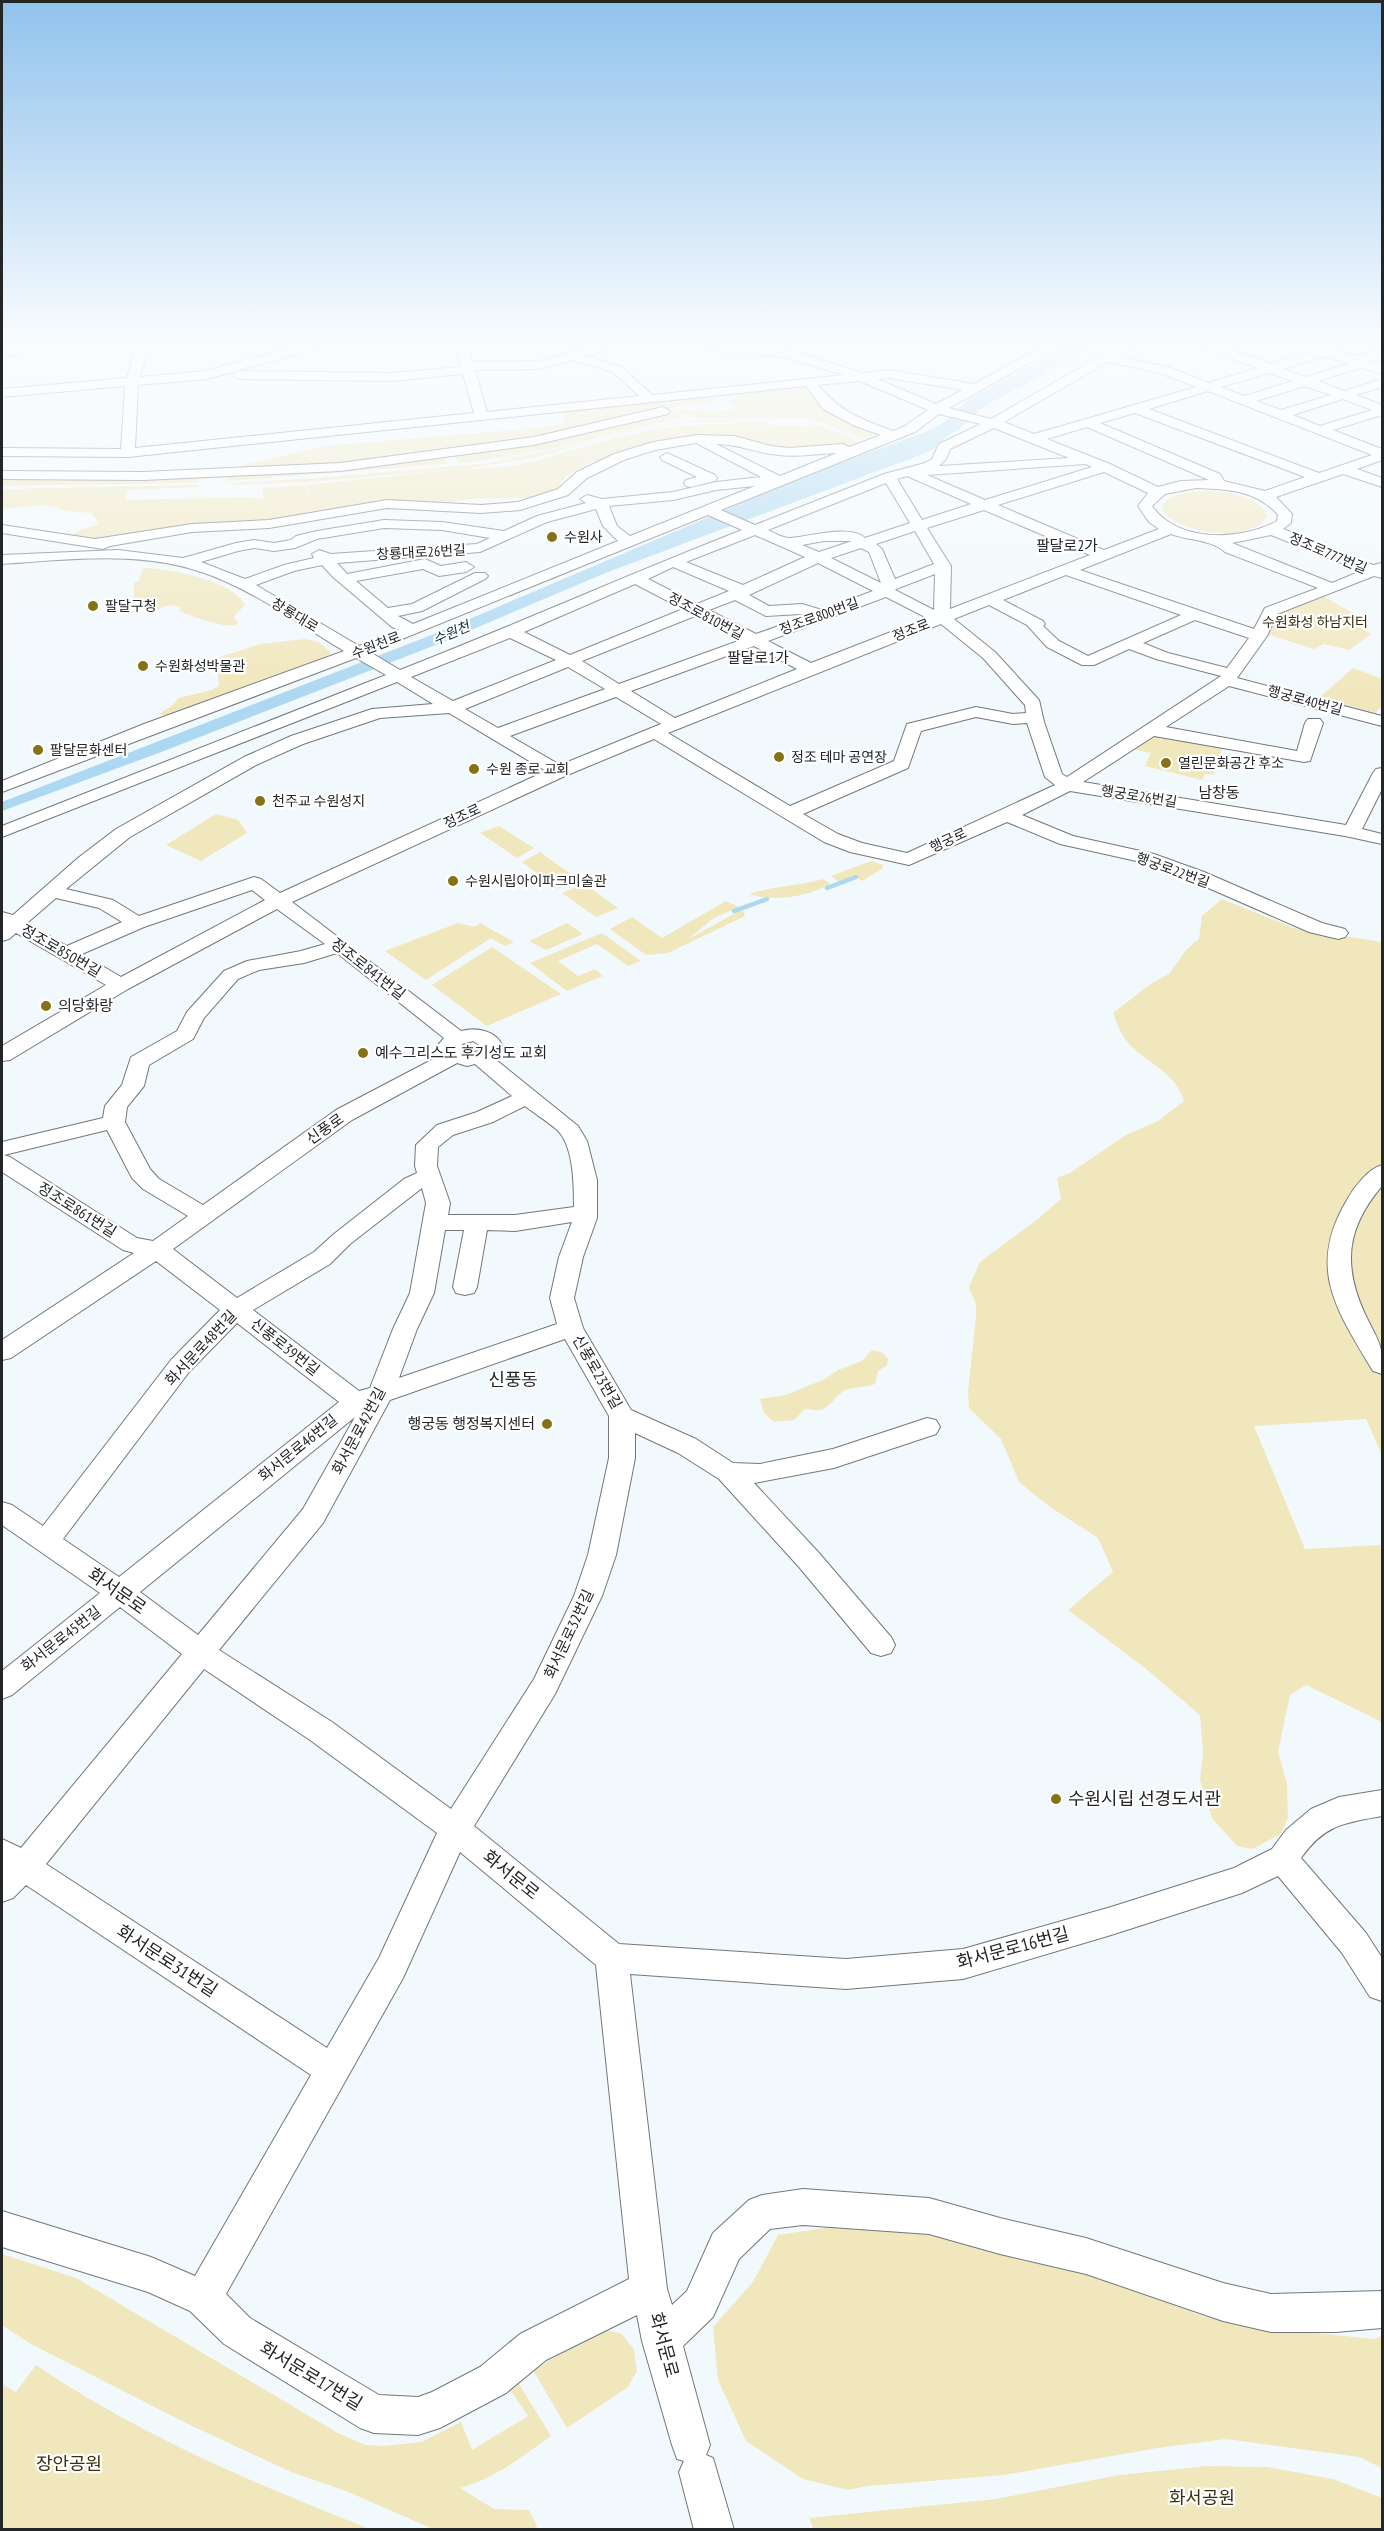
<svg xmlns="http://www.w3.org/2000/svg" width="1384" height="2531" font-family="'PT Sans Narrow','Noto Sans KR',sans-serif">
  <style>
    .green { fill: #f1e7bd }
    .water { fill: #add8f1 }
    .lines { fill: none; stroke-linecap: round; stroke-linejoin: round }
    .stream { stroke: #add8f1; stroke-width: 4.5 }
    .river { fill: #add8f1; fill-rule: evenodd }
    .minor-casing { stroke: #72777b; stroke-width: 2 }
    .major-casing { stroke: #72777b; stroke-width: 2 }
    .minor { fill: #fff; fill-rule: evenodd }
    .major { fill: #fff; fill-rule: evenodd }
    .poi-dot { fill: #857214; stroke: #fff; stroke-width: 2 }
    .labels { text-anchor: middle; stroke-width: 4.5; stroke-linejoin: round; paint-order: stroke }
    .far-poi-label { font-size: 14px; fill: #232527; stroke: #fff; text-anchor: start }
    .far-street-label { font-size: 14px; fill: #232527; stroke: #fff }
    .far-park-label { font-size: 14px; fill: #38310e; stroke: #fff }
    .far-water-label { font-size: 14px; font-style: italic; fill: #082e40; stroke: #fff }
    .far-quarter-label { font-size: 15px; fill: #232527; stroke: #fff }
    .street-label { font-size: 15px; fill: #232527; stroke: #fff }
    .poi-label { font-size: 15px; fill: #232527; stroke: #fff; text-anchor: start }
    .quarter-label { font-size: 18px; fill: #232527; stroke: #fff }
    .near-street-label { font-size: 18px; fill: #232527; stroke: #fff }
    .near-poi-label { font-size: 18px; fill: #232527; stroke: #fff; text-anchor: start }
    .near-park-label { font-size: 18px; fill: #38310e; stroke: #fff }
  </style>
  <rect width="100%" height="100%" fill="#f2f9fc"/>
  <path class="green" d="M806,385l74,48 -17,5 -55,-20h-115l-3,-4 -12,1 2,3 -130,31 -78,13 -13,1 -4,-6 -11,1 3,6 -220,17v-3l-28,1 -2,3 -18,1 -177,3v-8h102l339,-21 99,-13 130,-32 29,-3 31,1 3,-6 -9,-1 21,-13z
    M719,393l5,2 -15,9 -38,4 -139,32 -194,26 -94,3v-4l81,-19 211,-18 29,-4 -1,-12z
    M697,420h99l-111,2 -86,17 -64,19 -66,10c44,4 89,-15 131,-26 58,-16 105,-19 164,-19l11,3 31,1 7,-3 43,15v4l-7,3 -61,3 -69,-11 -131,25 -22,13 -9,13 -24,9 -62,1 -20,3 -70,-2 -111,21 -170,20 -31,-5 14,-7 16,-5 -7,-11 -28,-2 -8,-4 -14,-2 -40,4v-20l197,-4v2l-72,3 -2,10 124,-3 13,2h2l-2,-11 43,-3 3,10 -1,-10 150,-16 -149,13 -77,3v-2l86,-5 172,-15 195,-42z
    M1211,491c19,2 48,4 56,25 -14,28 -90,18 -105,-6 3,-20 33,-18 49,-19z
    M143,568c25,0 91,13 102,37l-11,11 4,8c-12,6 -46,-8 -59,-13l2,-4c-9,-2 -18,-3 -24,4l-11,-1 -12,-8v-19l5,-2z
    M1319,594l50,28 -12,3 14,9 -22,16 -25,-6 -10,5 -47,-15 9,-23z
    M305,639l14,3 12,11 -11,7 -151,56 -10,-2 14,-9 5,-7 34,-8 7,-5 -1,-10 -8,-9 3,-7 48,-15z
    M1353,668l29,11v27l-7,7 -55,-16z
    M1155,736l7,1 -5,7 6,-6 60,8 -9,28h-9l-3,6 -57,-14 6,-13 -19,-4 18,-12z
    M216,814l22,6 9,13 -46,28 -35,-16z
    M499,826l35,22 -17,10 -37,-25z
    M540,852l39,28 -22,9 -35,-27z
    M871,861l12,4 -1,4 -20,12 -8,-5 -15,6 -8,-6z
    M823,879l8,5c-24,13 -57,18 -82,10 24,-8 50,-8 74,-15z
    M584,884l34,24 -22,9 -34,-24z
    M1222,899l72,29 88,14v513l-16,-36 -112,7 51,123 77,-4v177l-76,-37 -16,10 -12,57 9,32 1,34 -7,16 -29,15 -15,-3 -25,-28 -12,-38 3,-28 -3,-37 -55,-47 -77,-58 45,-38 -15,-34 -48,-31 -31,-25 -18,-43 -32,-31 -1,-16 8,-76v-12l-7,-17 11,-25 58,-43 23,-20 -4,-21 13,-5 56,-38 32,-14 26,-20c-9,-30 -37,-37 -56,-58 -7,-9 -11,-19 -15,-30l39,-30 17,-9 18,-25 12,-10 3,-23z
    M726,901l13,6 -25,11 -27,22 50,-28 6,-2 2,6 -77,37 -22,2 -36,-26 22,-12 30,21z
    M458,923l17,4 5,-4 34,19 -9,4 -14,-8 -65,42 -41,-29z
    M567,923l16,11 -37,16 -17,-9z
    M602,933l39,28 -13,5 -31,-22 -39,17 20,15 17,-7 8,7 -36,15 -37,-28z
    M492,947l69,47 -74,32 -55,-41z
    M872,1350l11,3 5,6 -1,6 -9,6 -3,13c-10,4 -19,2 -29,6 -11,4 -14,18 -27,20 -4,1 -9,-1 -14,-1l-11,11 -20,2 -10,-9 -4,-14 26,-4 39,-16 13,-9 24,-9z
    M857,2223l86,7 116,32 146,55 93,14 75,8 9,-3v132l-23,-11 -133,-18 -69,9 -153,27 -136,11 -20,4 -45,-11 -57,-38 -28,-61 -5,-53 40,-45 25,-47z
    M2,2254l74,24 262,155 27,12 19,1 37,-4 40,-20 11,28 56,-34 -17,-25 8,-7 32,52c-29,21 -58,43 -91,52l34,21 35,1 8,16 -2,4 -102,-1 -87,-38 -55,-19 -103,-48 -159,-81 -27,-18z
    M604,2329l18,5 12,16 3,21 -9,16 -61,41 -34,-58z
    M36,2365c103,70 219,119 334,164h-368v-145l14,8z
    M1208,2466l59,1 66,12 49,19v31l-568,1 -5,-12 187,-19 123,-24z"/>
  <path class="water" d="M945,425l13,2 -26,23 -17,7 -307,115 -170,72 -274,107 -162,60v-9l432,-168 376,-160z"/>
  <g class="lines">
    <path class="stream" d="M827,888l29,-11
      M734,911l33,-12"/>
    <path class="river" d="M1072,344h23l-3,4 -109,59 -25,23 -41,23h-14l-3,-4 3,-4 41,-23 25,-23z"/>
    <g class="minor-casing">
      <path id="minor" d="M12,344h13l-8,10 -15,4v-8l7,-2z
        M137,344h12l-9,33 66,-6 97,-27h21l-2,3 -115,32 -69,6 -3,63 339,-35 -11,-39 -70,7 -155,-2 -6,-4 6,-4 155,2 68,-6 -6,-23h12l5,18 67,-1 64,-17h21l-37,12 35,11 30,28 192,-20 -60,-18 -101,-9 -6,-4h51l57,5 78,24 26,-3 85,14 73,-40h16l-114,64 42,11 130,-75h15l-19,12 51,11 41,16 48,-15 -61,-24h18l57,20 51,-15h8l2,3 -2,3 -47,14 23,8 44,-14 1,-5 31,-10v8l-14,5 -1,5 -49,15 26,10 38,-12v8l-26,8 26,10v10l-49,15 49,19v11l-25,9 25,9v9l-39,-13 -67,23 16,17 -1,9 -8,6 90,36 9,-2v15l-8,-2 -97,38 -10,22 -30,42 145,38v10l-153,-40 -63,41 131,24 8,-28 3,-4h12l3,4 -13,38 -6,1 -150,-26 -71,46 263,43 27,-52 3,-4 6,-1v21l-20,40 20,5v10l-37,-8 -275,-45 -48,24 51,21 81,18 50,18 118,51 23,6 3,4 -3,4 -7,2 -29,-7 -119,-52 -49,-18 -81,-18 -53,-22 -98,43 -59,-13 -26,-10 -170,-103 -89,37 -273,126 169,129c15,-4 36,-1 42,16l-8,12 83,67 9,15 10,39v38l-14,39 -9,41 9,30 48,82 65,29 37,24 27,1 73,-15 94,-31 9,2 4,7 -4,7 -102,34 -80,15 65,70 72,84 4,8 -4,8 -10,3 -10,-3 -72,-86 -80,-88 -41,-26 -43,-20v25l-19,97 -14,41 -47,98 -81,132 145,118 227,15 117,-10 148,-42 123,-39 38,-19 14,-19 25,-21 28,-12 43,-7v26c-37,7 -57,8 -81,42l65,75 16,25v43l-12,-4 -28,-44 -64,-77 -36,17 -131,42 -148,44 -117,10 -216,-15 37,315 5,16 15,-14 26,-58 36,-33 13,-5 41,-6 126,9 71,20 86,20 137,45 48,11 111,-3v37l-46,4h-65l-48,-11 -137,-47 -86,-20 -71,-20 -126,-9 -33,4 -31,30 -26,58 -30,29 27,99 -4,10 7,3 21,72h-40l-15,-58 5,-11 -7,-2 -5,-14 -30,-104 -5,-26 -91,45 -40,33 -66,35 -22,7 -44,-2 -14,-5 -136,-84 -34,-33 -42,-19 -146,-45v-36l149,46 44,19 116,-201 -285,-190 -13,13 -11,4v-63l19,9 161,-194 -62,-47 -108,88 -10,4v-28l98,-78 -98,-68v-23l10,3 31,21 128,-166 49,-50 -64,-49 -145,97 -9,2v-20l132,-87 -11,-3 -121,-78v-30l101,-24 2,-12 17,-21 9,-28 46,-26 10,-19 37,-41 23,-10 54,-10 24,-7 -48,-35 -149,80 -118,71 -8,1v-15l104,-61 -90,-52 -7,6 -7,2v-29l11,3 65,-57 38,-29 128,-72 47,-21 81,-27 61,-5 -36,-22 -395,155v-11l384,-151 -30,-17 -354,134v-11l142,-57 200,-73c-48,-29 -96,-65 -149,-81 -62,-19 -130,-10 -193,-6v-9l116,-5 65,8 53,-15 18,-3 20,3 17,-3 5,-4 21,-5 67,-11 58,2 62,9 33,-15 49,-13 -6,-4 7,-4 15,4 71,-7 43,-10 45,-5 -65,-34 -41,7 -31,10 -37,18 -19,17 -48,15 -39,3 -94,-5 -118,20 -77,4 -82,14 -7,3 -101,-16v-8l93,14 97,-15 77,-4 118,-20 94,5 37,-3 40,-13 19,-17 37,-18 39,-12 44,-7 37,1 37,10 18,2 54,-4 6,3 32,-12 -26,-9 -32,-17 -17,-23 -678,71 -126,-1v-8l119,1 4,-63 -123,11v-8l125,-11zM573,360l40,12 26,24 -152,16 -12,-42 64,-1zM1108,362l52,11 36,14 -162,47 -30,-12zM1270,373l23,8 -49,15 -23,-9zM889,378l74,12 -27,14 -59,-25zM860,381l68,29 -23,16 -12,5c-32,-12 -53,-19 -75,-46zM1305,386l26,9 -50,15 -25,-9zM1208,391l164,64 -53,18 -170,-64zM1343,399l29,11 -52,16 -27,-11zM1135,413l170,64 -40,14 -41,-10 -4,-7 -120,-51zM939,414l42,10 -42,20 -7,15 -7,4 -41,11 -129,51 -34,-15 194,-78zM1087,427l122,53h1l-29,1 -23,6 -48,-23 -63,-25zM994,428l75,30 -130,8 7,-7 4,-10zM716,444c19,0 36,7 55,10 22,4 44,0 66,-1l-57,23zM1086,464l6,3 -107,33 -58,-25zM1104,472l44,21 -10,13 11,16 10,7 -55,21 -106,-45zM907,476l64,28 -49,16 -25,-41zM886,483l24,40 -45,15c-14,-14 -57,-1 -75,0 -7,0 -16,-5 -22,-8zM755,486l-125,50 -13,-10 -8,-20 64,-6 43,-10zM1196,488c30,1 61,2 82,27l-1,6c-36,20 -99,22 -125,-15l13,-12zM596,509l7,17 15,15 -205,83 -15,-8 24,-5 63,-32 3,-3 -3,-3h-10l-63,31 -24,4 -32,-27 67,-12 16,7 27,-4 8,-5 -8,-5 -25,4 -16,-7 -78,15 -10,-11 143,-11 67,-30zM984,510l106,45 -140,54 1,-43 -24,-38zM708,515l34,15c-115,45 -227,95 -342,140l-30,-18zM384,528l58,2 48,8 -13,6 -146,10 -12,-4 -7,4 2,4 -30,7 -39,14 -44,-17 37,-11 16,-3 20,3 21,-3 22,-9zM915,531l19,33 -39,15 -13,-30 -6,-5zM1171,534c19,7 39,5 54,18l93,36 -53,20 -11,21 -174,-59zM755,535l50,22 -62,28 -57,-23zM1271,535l90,36 -29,12 -100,-40zM824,541h28l-33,11 -17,-7zM861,548l8,4 12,31 -50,-25zM818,563l55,28 -51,19 -20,-6 -33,2 -20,-11zM322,565l11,12 59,50 7,3 -40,16 -103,-61 38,-14zM673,567l56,24 -32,13 -49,-25zM935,574l-1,36 -39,-20 1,-1zM1066,575l115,40 -93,41 -29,-15 -16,-15 2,-2 -2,-3 -40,-21zM635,584l48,25 -113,46 -46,-23zM886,597l41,21 -116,45 -43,-22zM735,600l31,16 35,-2 6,2 -51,18 -47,-24zM989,605l38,20 20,22 35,18h12l35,-16 27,10 65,17 -154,101 -5,-3 -18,-52 -5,-22 -44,-48 -41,-33zM695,616l46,24 -122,44 -37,-23zM1195,620l54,18 -22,30 -59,-15 -25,-10zM941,624l42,34 42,47 1,8 -13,1 -37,-7 -69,17 -13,37 -104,45 -122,-73zM510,638l46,22 -103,41 -42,-24zM754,646l43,23 -122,49 -44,-27zM568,667l37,22 -107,39 -33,-19zM616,697l45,27 -101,41 -50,-29zM449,713l97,58 -266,122 -19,-14 -7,-2 -115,39 -26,-16 -47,-11 64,-52 126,-72 47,-21 77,-26zM976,717l37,7 14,-1 18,54 10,8 -148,68 -45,-10 -24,-9 -35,-20 105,-46 13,-37zM252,890l13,10 -144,77 -39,-23 62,-27zM56,898l43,10 23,14 -55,24 -40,-23zM337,953l107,85 -6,7 3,10 -105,55 -133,95 -44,-26 -9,-10 -25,-47 2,-15 17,-21 5,-21 44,-26 11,-21 34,-39 21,-9 45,-7zM473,1041l8,5 -2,5 -10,2 -8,-4 1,-5zM457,1063l10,3 8,-2 37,32 -35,16 -40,13 -21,20 -1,21 2,7 -13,6 -70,55 -20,18 -77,46 -64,-49 179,-129zM525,1106c10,8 22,15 31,23 18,15 18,57 18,78l-59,8h-67l2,-12 -13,-37 1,-19 15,-12 40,-13zM107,1130l25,48 11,11 45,27 -35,25 -16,-3 -127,-81 -6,-2zM422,1188l4,15 -16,90 -17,36 -23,59 -11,3 -106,-81 77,-46 20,-20zM572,1222l-13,35 -9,41 7,26 -158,54 18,-49 17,-36 11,-63h19l-11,57 3,6 9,2 9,-2 3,-6 10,-57 28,1zM237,1323l102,79 -220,175 -56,-38 126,-167zM565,1339l44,77v42l-21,97 -14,41 -40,83 -83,130 -119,-87 -113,-72 104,-127 67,-123zM355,1417l-52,92 -105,126 -58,-43zM204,1669l106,71 127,93 -58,125 -52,90 -281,-184zM460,1852l136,113 33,314 -109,55 -40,33 -48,25 -14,5 -39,-2 -129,-77 -24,-24 177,-316z
        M663,407l7,4 -2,3 -134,31 -194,26 -197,9 -141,-1v-8l141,1 197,-9 194,-26z
        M667,453l48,22 2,3 -2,3 -24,6 -5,-1 -2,-3 2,-3 11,-3 -35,-17 -2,-3z
        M1382,1165v21c-35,41 -40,78 -17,128 12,26 19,29 17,60l-9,-3c-36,-60 -67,-103 -26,-171 7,-13 21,-31 35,-35z"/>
    </g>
    <g class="major-casing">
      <path id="major" d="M1293,344h25l64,20v10l-86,-27z"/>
    </g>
    <use href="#minor" class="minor"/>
    <use href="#major" class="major"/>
  </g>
  <linearGradient id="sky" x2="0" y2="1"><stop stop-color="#90c2ec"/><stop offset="0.49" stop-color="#f9fcfe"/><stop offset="1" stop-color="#f9fcfe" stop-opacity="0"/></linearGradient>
  <rect width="1384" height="699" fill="url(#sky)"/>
  <g class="poi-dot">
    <circle cx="552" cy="537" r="6"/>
    <circle cx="93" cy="606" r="6"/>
    <circle cx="143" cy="666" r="6"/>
    <circle cx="38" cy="750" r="6"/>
    <circle cx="779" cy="757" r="6"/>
    <circle cx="1166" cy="763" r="6"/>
    <circle cx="474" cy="769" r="6"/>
    <circle cx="260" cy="801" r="6"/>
    <circle cx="453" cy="881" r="6"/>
    <circle cx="46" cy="1006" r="6"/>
    <circle cx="363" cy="1053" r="6"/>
    <circle cx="547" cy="1424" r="6"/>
    <circle cx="1056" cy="1799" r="6"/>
  </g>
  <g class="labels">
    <g class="far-poi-label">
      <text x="564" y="542">수원사</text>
      <text x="105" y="611">팔달구청</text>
      <text x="155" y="671">수원화성박물관</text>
      <text x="50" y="755">팔달문화센터</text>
      <text x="791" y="762">정조 테마 공연장</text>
      <text x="1178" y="768">열린문화공간 후소</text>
      <text x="486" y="774">수원 종로 교회</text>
      <text x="272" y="806">천주교 수원성지</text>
      <text x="465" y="886">수원시립아이파크미술관</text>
    </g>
    <g class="far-street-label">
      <text transform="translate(421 552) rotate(-3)" y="5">창룡대로26번길</text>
      <text transform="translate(1328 553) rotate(23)" y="5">정조로777번길</text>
      <text transform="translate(295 615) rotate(31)" y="5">창룡대로</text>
      <text transform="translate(706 616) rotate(28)" y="5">정조로810번길</text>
      <text transform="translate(819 616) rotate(-20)" y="5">정조로800번길</text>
      <text transform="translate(911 630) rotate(-21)" y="5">정조로</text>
      <text transform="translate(376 645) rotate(-21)" y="5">수원천로</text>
      <text transform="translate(1305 700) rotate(15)" y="5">행궁로40번길</text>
      <text transform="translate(1139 796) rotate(9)" y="5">행궁로26번길</text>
      <text transform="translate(462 816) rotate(-25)" y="5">정조로</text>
      <text transform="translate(948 840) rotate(-25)" y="5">행궁로</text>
      <text transform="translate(1173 870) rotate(20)" y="5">행궁로22번길</text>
    </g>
    <g class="far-park-label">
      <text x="1315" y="627">수원화성 하남지터</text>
    </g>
    <g class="far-water-label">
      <text transform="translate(451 633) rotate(-24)" y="5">수원천</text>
    </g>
    <g class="far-quarter-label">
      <text x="1067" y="551">팔달로2가</text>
      <text x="758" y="663">팔달로1가</text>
      <text x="1219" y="798">남창동</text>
    </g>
    <g class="street-label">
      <text transform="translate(61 951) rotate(30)" y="5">정조로850번길</text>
      <text transform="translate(368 969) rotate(38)" y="5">정조로841번길</text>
      <text transform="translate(325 1129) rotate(-35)" y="5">신풍로</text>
      <text transform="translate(77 1210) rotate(32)" y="5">정조로861번길</text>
      <text transform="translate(285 1347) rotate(38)" y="5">신풍로39번길</text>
      <text transform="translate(201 1348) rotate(-47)" y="5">화서문로48번길</text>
      <text transform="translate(597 1372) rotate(60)" y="5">신풍로23번길</text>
      <text transform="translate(359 1431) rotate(-62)" y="5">화서문로42번길</text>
      <text transform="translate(298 1448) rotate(-39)" y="5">화서문로46번길</text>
      <text transform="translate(569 1634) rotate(-65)" y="5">화서문로32번길</text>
      <text transform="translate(61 1639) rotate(-38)" y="5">화서문로45번길</text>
    </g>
    <g class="poi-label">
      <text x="58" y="1011">의당화랑</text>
      <text x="375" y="1058">예수그리스도 후기성도 교회</text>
      <text x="535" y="1429" text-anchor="end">행궁동 행정복지센터</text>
    </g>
    <g class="quarter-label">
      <text x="513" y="1386">신풍동</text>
    </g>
    <g class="near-street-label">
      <text transform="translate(117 1591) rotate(35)" y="6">화서문로</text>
      <text transform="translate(511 1875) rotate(39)" y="6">화서문로</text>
      <text transform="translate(1013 1948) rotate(-15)" y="6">화서문로16번길</text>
      <text transform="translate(167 1961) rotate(33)" y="6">화서문로31번길</text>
      <text transform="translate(664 2345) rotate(75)" y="6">화서문로</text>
      <text transform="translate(311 2376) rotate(31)" y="6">화서문로17번길</text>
    </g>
    <g class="near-poi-label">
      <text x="1068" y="1805">수원시립 선경도서관</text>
    </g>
    <g class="near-park-label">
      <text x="69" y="2470">장안공원</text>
      <text x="1202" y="2504">화서공원</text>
    </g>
  </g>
  <rect width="1384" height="2531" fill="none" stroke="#232527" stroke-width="6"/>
</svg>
